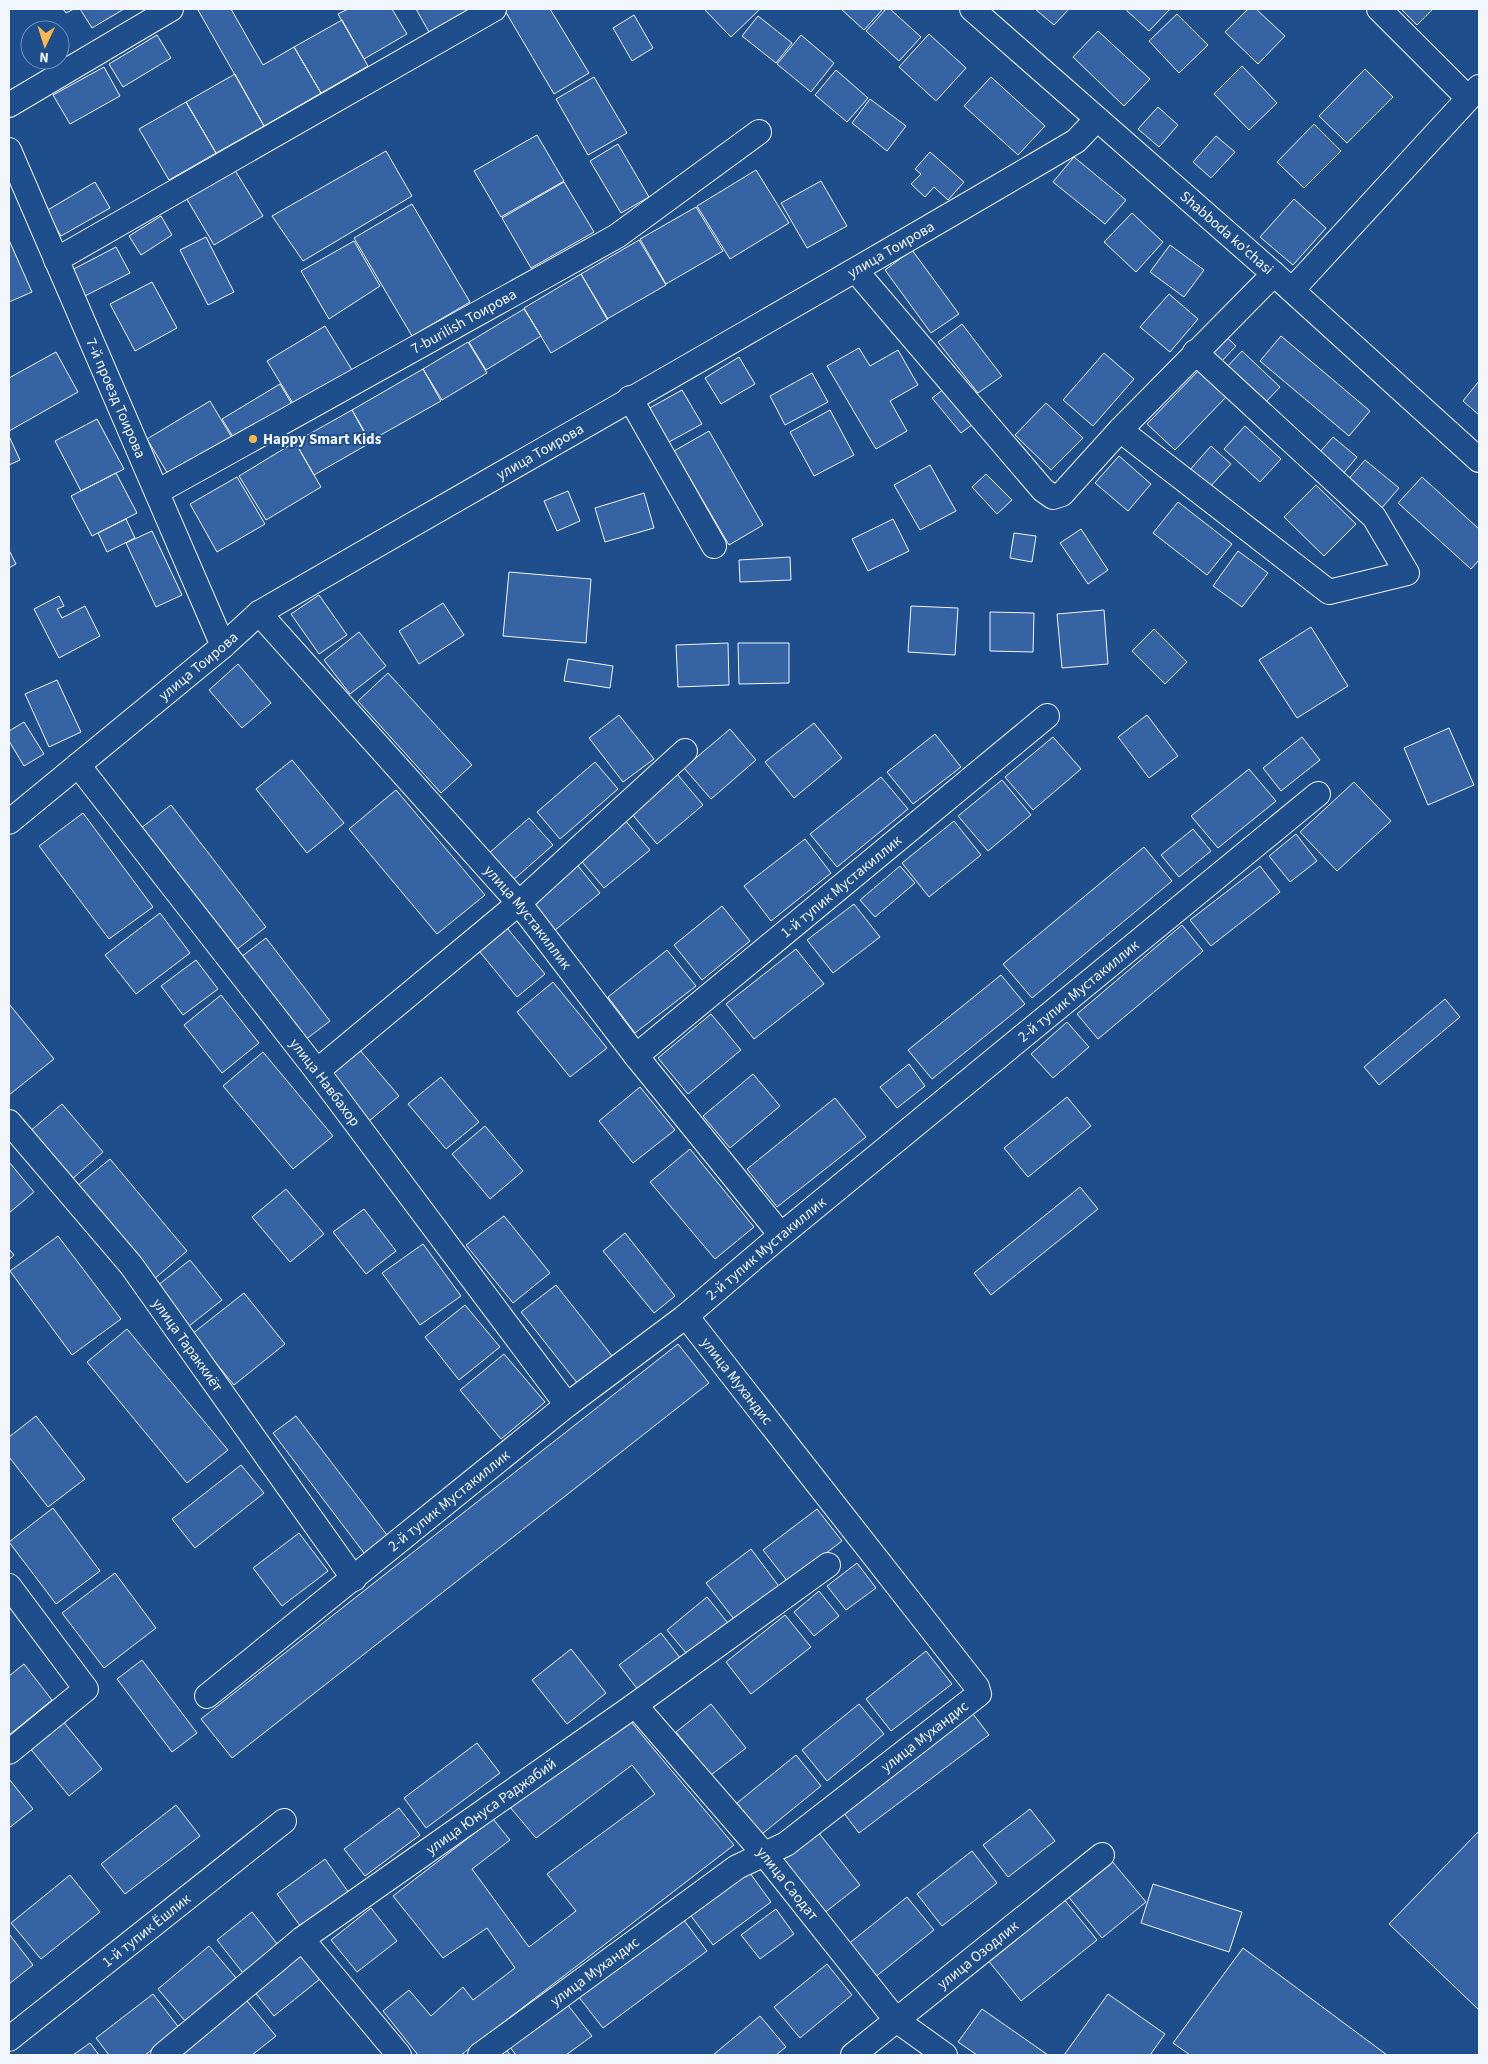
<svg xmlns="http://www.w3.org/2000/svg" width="1488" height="2064" font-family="'Source Sans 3',sans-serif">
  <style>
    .building { fill: #3563a3; stroke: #f2f6ff }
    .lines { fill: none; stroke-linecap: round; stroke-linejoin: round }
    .minor-casing { stroke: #f2f6ff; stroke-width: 26 }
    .minor { stroke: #1f4e8c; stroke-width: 24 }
    .poi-dot { fill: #ffb74d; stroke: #1f4e8c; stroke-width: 2 }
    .labels { text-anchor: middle; stroke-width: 4; stroke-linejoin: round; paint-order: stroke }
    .street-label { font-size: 15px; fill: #f2f6ff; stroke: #1f4e8c }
    .poi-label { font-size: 15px; font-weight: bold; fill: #f2f6ff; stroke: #1f4e8c; text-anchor: start }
  </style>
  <rect width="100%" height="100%" fill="#1f4e8c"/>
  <path class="building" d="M63,9h11l-8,4z
    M80,9h44l-32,19z
    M200,9h31l32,56 31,-18 27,46 -57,33 -66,-116z
    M348,9h44l15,25 -43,25 -26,-45z
    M416,9h54l-41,23z
    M504,9h46l39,64 -35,21z
    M704,9h56l-29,28z
    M841,9h42l-19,21z
    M886,9h4l31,28 -22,24 -33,-30z
    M1035,9h34l-15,16z
    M1125,9h45l-21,22z
    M1248,9h8l29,27 -27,28 -33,-32z
    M1401,9h32l-16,16z
    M1177,14l31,31 -29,28 -30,-32z
    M634,15l19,33 -21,13 -19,-33z
    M758,16l34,27 -16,20 -34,-27z
    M342,20l26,46 -47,27 -27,-46z
    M1098,31l52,48 -26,27 -51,-49z
    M929,34l37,34 -30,33 -37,-34z
    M157,35l14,23 -48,29 -14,-23z
    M801,35l33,28 -23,29 -34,-28z
    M1242,66l35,37 -28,27 -35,-36z
    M104,67l16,29 -50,28 -17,-29z
    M1365,69l28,28 -46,46 -28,-27z
    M836,70l32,28 -21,24 -32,-27z
    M235,74l29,52 -48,27 -30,-51z
    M594,77l33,56 -39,22 -32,-56z
    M991,77l54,49 -27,29 -54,-49z
    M870,99l36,27 -19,25 -35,-28z
    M186,102l30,51 -47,27 -30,-51z
    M1158,107l20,18 -19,22 -21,-18z
    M1314,124l27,27 -37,37 -27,-26z
    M537,135l27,46 -63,36 -27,-46z
    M1216,136l19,16 -24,26 -18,-16z
    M618,144l31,53 -28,16 -31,-52z
    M386,151l26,45 -109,65 -31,-45z
    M930,152l34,30 -16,18 -14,-13 -9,10 -14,-13 10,-10 -6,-5z
    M1074,157l52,43 -21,24 -52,-42z
    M233,167l30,49 -49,29 -29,-49z
    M756,170l33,53 -59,36 -33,-53z
    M821,181l26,45 -40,22 -26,-45z
    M95,182l15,26 -49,28 -15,-25z
    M564,182l30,50 -63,36 -29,-50z
    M1294,199l32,29 -33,37 -33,-28z
    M412,204l58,98 -58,34 -58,-98z
    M696,207l27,44 -57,33 -26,-45z
    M1132,213l31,29 -27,30 -32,-30z
    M161,216l11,19 -31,20 -12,-19z
    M206,237l28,55 -26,13 -28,-55z
    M9,240l23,52 -23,10z
    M639,240l27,45 -59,34 -26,-45z
    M354,241l26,45 -51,33 -28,-48z
    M1170,245l34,25 -20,27 -34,-25z
    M116,247l14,26 -49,25 -13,-26z
    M912,250l47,64 -28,19 -46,-63z
    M581,274l27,45 -57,34 -27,-45z
    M152,282l25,46 -42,23 -25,-47z
    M1169,294l29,25 -28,33 -30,-25z
    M524,309l17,27 -55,34 -17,-28z
    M962,324l40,52 -24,17 -40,-51z
    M325,326l27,44 -58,35 -27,-44z
    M1221,332l15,14 -18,19 -15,-14z
    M1281,336l89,75 -21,25 -89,-75z
    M468,342l19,31 -45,27 -19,-31z
    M859,348l11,18 28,-16 20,35 -28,16 17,30 -31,18 -49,-83z
    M1242,351l38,36 -18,19 -38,-36z
    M56,352l22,40 -69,39v-53z
    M1104,353l30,26 -41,47 -30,-26z
    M739,357l16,27 -34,20 -16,-26z
    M423,369l18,32 -71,40 -18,-31z
    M1200,369l28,26 -53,55 -28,-26z
    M812,373l16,29 -43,23 -15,-29z
    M1479,381v34l-16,-14z
    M280,384l13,22 -58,34 -13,-21z
    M944,389l29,35 -12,9 -29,-35z
    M682,390l20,34 -35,19 -19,-34z
    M210,401l24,40 -63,38 -24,-40z
    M1046,403l37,35 -32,32 -36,-35z
    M352,410l18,33 -56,32 -19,-33z
    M830,410l24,45 -40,21 -24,-44z
    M97,419l27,50 -43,22 -26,-50z
    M1245,426l36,33 -21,23 -36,-33z
    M709,431l54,94 -34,20 -55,-94z
    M9,436l11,24 -11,5z
    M1333,437l24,20 -15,18 -24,-21z
    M295,442l26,45 -55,33 -27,-44z
    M1211,446l20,18 -24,26 -19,-18z
    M1119,456l32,28 -23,27 -33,-28z
    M1365,460l34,28 -19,22 -34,-28z
    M930,465l26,46 -36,19 -26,-45z
    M116,473l21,40 -45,23 -21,-40z
    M986,474l26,26 -15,14 -25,-27z
    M237,477l28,47 -48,28 -27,-48z
    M1422,477l57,52v31l-8,9 -73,-66z
    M1316,485l40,39 -32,32 -40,-39z
    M568,491l12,30 -23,10 -13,-30z
    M644,493l10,35 -49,14 -10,-34z
    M1178,502l54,42 -25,31 -54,-42z
    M126,519l9,19 -28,14 -9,-19z
    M893,519l16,32 -41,20 -16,-32z
    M1081,529l27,41 -20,14 -28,-41z
    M152,531l30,64 -26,12 -30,-64z
    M1014,533l22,3 -4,26 -22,-4z
    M9,550l7,14 -7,4z
    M1238,551l30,22 -26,34 -29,-21z
    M790,557l1,23 -51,2 -1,-22z
    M509,572l82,7 -5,64 -83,-7z
    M319,595l28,40 -28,19 -28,-40z
    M59,596l5,10 -7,3 5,9 23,-12 15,30 -41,22 -25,-49z
    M443,603l21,32 -45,29 -20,-33z
    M911,606l47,2 -3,47 -47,-3z
    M1104,610l4,54 -46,4 -5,-54z
    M990,612l44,1 -1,39 -43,-1z
    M1311,627l37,59 -51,32 -38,-58z
    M1154,629l33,33 -22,22 -33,-33z
    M359,632l27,34 -36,28 -26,-34z
    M728,643l1,42 -51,2 -2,-42z
    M738,643h51v40l-50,1z
    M568,659l45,7 -3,22 -46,-7z
    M238,664l33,39 -29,25 -33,-38z
    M388,673l84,92 -31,28 -83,-92z
    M57,680l24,52 -32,15 -24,-53z
    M619,715l35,44 -31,23 -34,-44z
    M1147,715l31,41 -29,22 -31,-41z
    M24,722l20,32 -20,12 -15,-25v-10z
    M814,723l28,35 -48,40 -29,-36z
    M1449,728l25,57 -46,20 -24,-57z
    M730,729l26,31 -45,39 -27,-31z
    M935,734l26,33 -48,37 -26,-32z
    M1053,737l28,32 -48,41 -28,-33z
    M1302,737l18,23 -39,31 -18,-23z
    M292,760l52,63 -37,30 -51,-64z
    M595,762l23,27 -58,50 -23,-27z
    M1249,769l27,32 -58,47 -27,-32z
    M677,774l26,31 -46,39 -26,-31z
    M881,777l27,32 -71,58 -27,-33z
    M1002,780l29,35 -43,36 -30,-35z
    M1354,782l37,39 -54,50 -37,-39z
    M396,790l89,105 -48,39 -88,-105z
    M171,805l95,122 -30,23 -95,-122z
    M83,813l70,94 -44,32 -70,-93z
    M529,818l24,27 -41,36 -24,-27z
    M624,819l26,31 -46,38 -26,-31z
    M954,821l27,34 -52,42 -27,-34z
    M1193,829l18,22 -32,26 -18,-22z
    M1296,834l21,27 -27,21 -21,-26z
    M805,839l26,34 -60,48 -27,-35z
    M1144,847l28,34 -140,117 -29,-34z
    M574,861l26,32 -46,38 -26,-31z
    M900,866l15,17 -40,34 -15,-17z
    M1260,866l20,26 -69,54 -21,-26z
    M854,904l26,33 -47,36 -26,-33z
    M722,906l28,35 -48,39 -28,-35z
    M160,913l30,40 -54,41 -31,-39z
    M1182,925l21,26 -105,88 -21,-25z
    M507,928l38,46 -28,23 -38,-46z
    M266,938l64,83 -25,19 -64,-83z
    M796,949l28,35 -70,55 -28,-35z
    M667,950l29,36 -61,47 -27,-36z
    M196,960l22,29 -35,26 -22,-29z
    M1001,975l24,29 -93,75 -24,-29z
    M553,982l54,66 -37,29 -53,-65z
    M221,995l38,48 -37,30 -38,-48z
    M1445,999l15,18 -81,68 -15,-18z
    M9,1004l45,55 -45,36z
    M711,1014l30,36 -53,44 -30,-36z
    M1067,1022l22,25 -36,31 -22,-24z
    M353,1042l46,54 -30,25 -45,-54z
    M263,1052l70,84 -40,33 -70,-83z
    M909,1064l16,22 -28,22 -17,-21z
    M753,1074l27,32 -50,42 -27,-32z
    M441,1077l38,45 -33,27 -38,-45z
    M640,1087l35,43 -42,33 -34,-42z
    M1067,1097l24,29 -63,51 -24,-29z
    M835,1098l31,39 -89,70 -30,-38z
    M62,1104l41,48 -32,28 -42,-48z
    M485,1126l38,45 -33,28 -38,-45z
    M690,1149l64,78 -39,32 -65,-77z
    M110,1159l77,92 -34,29 -77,-93z
    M9,1162l25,30 -25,21z
    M1080,1187l18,22 -107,86 -17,-22z
    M286,1189l38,45 -34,28 -38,-45z
    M364,1209l32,42 -30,23 -33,-42z
    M504,1216l46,57 -37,30 -47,-58z
    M625,1233l50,63 -21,17 -51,-62z
    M58,1236l63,83 -49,36 -62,-84z
    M423,1244l38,52 -41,29 -38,-52z
    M9,1249l5,6 -5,5z
    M190,1260l32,40 -33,26 -32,-40z
    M556,1285l57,72 -35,27 -57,-72z
    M244,1293l41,51 -51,41 -42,-51z
    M465,1305l35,42 -41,33 -34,-43z
    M127,1329l101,121 -41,33 -100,-121z
    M678,1344l31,39 -477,375 -31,-39z
    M504,1354l41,48 -44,37 -41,-49z
    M36,1416l49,63 -37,28 -39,-50v-20z
    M296,1416l91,119 -23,18 -91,-120z
    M241,1465l23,28 -69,55 -23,-29z
    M53,1508l47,63 -44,33 -47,-62z
    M817,1509l25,32 -54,41 -25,-32z
    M299,1533l29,38 -46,35 -29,-38z
    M751,1549l30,40 -44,34 -31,-40z
    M857,1563l19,25 -30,22 -19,-24z
    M115,1573l41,55 -52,40 -42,-55z
    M819,1591l20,25 -25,20 -20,-24z
    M707,1597l25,31 -40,32 -25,-30z
    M785,1615l26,32 -60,47 -25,-32z
    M661,1633l23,30 -42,32 -23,-30z
    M571,1649l35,44 -39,31 -35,-44z
    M926,1651l26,33 -61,47 -25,-32z
    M142,1660l55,73 -25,19 -55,-73z
    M24,1664l28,36 -43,35v-59z
    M711,1704l35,44 -35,27 -35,-43z
    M859,1704l25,30 -57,47 -25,-31z
    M970,1710l19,25 -130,98 -19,-25z
    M626,1716l108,129 -273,210h-43l-35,-44 26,-21 22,26 32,-29 10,13 42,-32 -28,-40 -44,30 -50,-62 100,-77 17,21 -38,29 57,78 47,-36 -29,-37 108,-80 -23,-29 -96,73 -27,-32z
    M62,1720l40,49 -33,27 -40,-49z
    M477,1743l23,30 -74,55 -22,-30z
    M796,1755l25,31 -59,48 -25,-31z
    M9,1779l24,30 -24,19z
    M176,1805l24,31 -75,58 -24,-30z
    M399,1808l21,27 -55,41 -21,-27z
    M1030,1809l25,32 -47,36 -25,-32z
    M1479,1831v179l-90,-86z
    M818,1832l42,53 -37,29 -42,-54z
    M972,1851l25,32 -55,43 -25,-32z
    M325,1859l24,34 -48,34 -24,-33z
    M1111,1860l35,42 -44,36 -35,-43z
    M747,1869l24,33 -58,43 -25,-33z
    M70,1875l30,37 -59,47 -30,-36z
    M1153,1884l89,28 -13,40 -88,-29z
    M907,1897l27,33 -60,48 -27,-33z
    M1063,1898l34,42 -76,61 -34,-42z
    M371,1908l26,33 -40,31 -26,-32z
    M776,1909l18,25 -34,25 -19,-24z
    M252,1912l26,33 -35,28 -26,-33z
    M683,1919l24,32 -104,77 -25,-32z
    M9,1934l24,31 -24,19z
    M209,1946l28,33 -51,43 -28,-33z
    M1243,1948l144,107h-197l-17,-12z
    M299,1953l21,26 -46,37 -21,-26z
    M827,1964l25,31 -52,43 -26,-31z
    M153,1994l27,35 -35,26h-36l-13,-17z
    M1108,1994l57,40 -15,21h-86z
    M247,2001l29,35 -24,19h-72z
    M567,2004l25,32 -26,19h-50l-7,-9z
    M982,2009l66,46h-71l-19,-13z
    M760,2016l26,31 -10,8h-63z
    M90,2043l9,12h-26z
    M506,2049l4,6h-12z"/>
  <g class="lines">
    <g class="minor-casing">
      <g id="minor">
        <path id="s1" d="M972,9l302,265 205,186"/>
        <path d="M1379,9l89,89"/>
        <path d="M9,105l162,-96"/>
        <path id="s2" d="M9,150l214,496"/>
        <path d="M56,260l438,-251"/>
        <path d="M856,271l187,219 10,7 9,-3 58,-64 154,-156"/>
        <path d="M1292,290l187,-203"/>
        <path d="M630,398l84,148"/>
        <path d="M1120,430l209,162 78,-19 -33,-56 -179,-165"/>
        <path id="s3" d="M157,492l460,-256 142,-104"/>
        <path id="s4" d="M259,613l260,290 117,153 145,179"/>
        <path id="s5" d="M78,765l239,306 250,334"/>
        <path id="s6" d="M9,822l214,-176 36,-33c272,-157 546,-312 817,-472l21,-22"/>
        <path id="s7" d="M636,1056l411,-340"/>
        <path d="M317,1071l202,-168 166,-152"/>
        <path id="s8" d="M9,1122l122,143 223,314"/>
        <path d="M9,1586l77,103 -77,63"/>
        <path id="s9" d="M207,1696l360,-291 119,-89 95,-81 537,-441"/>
        <path id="s10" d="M635,1705l130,150 131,165 49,35"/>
        <path d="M302,1939l97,116"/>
        <path id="s11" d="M9,2039l275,-218"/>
        <path id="s12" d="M163,2055l139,-116 333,-234 193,-140"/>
        <path id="s13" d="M480,2055l257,-188 49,-23 193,-150 -2,-7 -291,-371"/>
        <path id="s14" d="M853,2055l249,-200"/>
      </g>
    </g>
    <use href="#minor" class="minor"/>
  </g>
  <circle class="poi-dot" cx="253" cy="439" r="5"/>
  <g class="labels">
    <g class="street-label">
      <text dy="5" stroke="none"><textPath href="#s1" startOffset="339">Shabboda ko'chasi</textPath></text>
      <text dy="5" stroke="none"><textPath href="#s6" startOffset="1055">улица Тоирова</textPath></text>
      <text dy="5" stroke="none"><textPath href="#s3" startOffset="351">7-burilish Тоирова</textPath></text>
      <text dy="5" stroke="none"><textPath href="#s2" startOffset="270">7-й проезд Тоирова</textPath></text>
      <text dy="5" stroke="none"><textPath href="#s6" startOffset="650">улица Тоирова</textPath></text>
      <text dy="5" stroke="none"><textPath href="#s6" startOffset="245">улица Тоирова</textPath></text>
      <text dy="5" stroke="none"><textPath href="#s7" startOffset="266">1-й тупик Мустакиллик</textPath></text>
      <text dy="5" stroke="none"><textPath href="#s4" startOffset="406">улица Мустакиллик</textPath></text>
      <text dy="5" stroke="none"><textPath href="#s9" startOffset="1121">2-й тупик Мустакиллик</textPath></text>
      <text dy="5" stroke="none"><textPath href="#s5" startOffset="402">улица Навбахор</textPath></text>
      <text dy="5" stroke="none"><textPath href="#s9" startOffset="716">2-й тупик Мустакиллик</textPath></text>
      <text dy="5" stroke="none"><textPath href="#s8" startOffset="286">улица Тараккиёт</textPath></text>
      <text transform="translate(737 1381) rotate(52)" y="5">улица Мухандис</text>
      <text dy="5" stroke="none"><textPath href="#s9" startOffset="311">2-й тупик Мустакиллик</textPath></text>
      <text dy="5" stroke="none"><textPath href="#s13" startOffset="548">улица Мухандис</textPath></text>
      <text dy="5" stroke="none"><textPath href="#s12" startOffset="412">улица Юнуса Раджабий</textPath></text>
      <text dy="5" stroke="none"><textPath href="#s10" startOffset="235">улица Саодат</textPath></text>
      <text dy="5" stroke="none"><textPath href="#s11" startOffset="175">1-й тупик Ёшлик</textPath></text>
      <text dy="5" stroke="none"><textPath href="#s14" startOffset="160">улица Озодлик</textPath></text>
      <text dy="5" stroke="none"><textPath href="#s13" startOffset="142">улица Мухандис</textPath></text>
    </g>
    <g class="poi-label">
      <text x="263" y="444">Happy Smart Kids</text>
    </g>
  </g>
  <rect width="1488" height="2064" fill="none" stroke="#f2f6ff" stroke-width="20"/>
  <g transform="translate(45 45) rotate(184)"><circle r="24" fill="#1f4e8c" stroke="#7391ba"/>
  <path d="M0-4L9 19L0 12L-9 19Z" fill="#ffb74d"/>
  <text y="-8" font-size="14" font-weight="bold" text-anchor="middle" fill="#f2f6ff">N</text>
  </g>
</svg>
